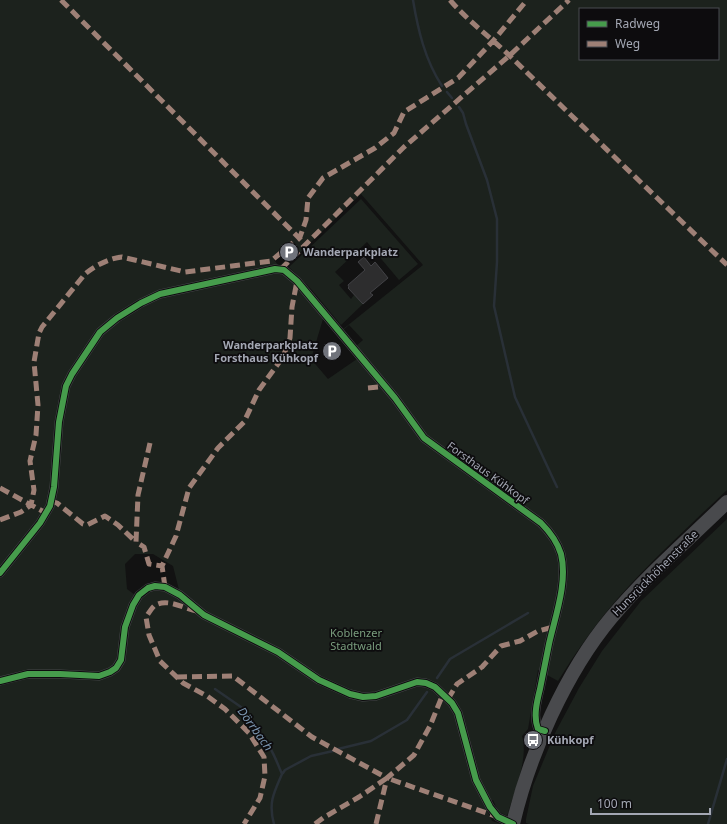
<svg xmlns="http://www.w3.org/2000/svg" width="727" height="824" font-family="'Noto Sans',sans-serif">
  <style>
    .green { fill: #1c221d; fill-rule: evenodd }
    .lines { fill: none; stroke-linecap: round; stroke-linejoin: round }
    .stream { stroke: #293037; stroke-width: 2.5 }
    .building { fill: #2d2d2e; stroke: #424246 }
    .street { stroke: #47484b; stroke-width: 9 }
    .primary { stroke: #494a4d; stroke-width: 14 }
    .quiet { stroke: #9e8076; stroke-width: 5; stroke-dasharray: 10 5; stroke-linecap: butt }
    .cycleway-casing { stroke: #0d0c0e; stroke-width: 8 }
    .cycleway { stroke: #469c4c; stroke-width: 6 }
    .labels { text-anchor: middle; stroke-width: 3.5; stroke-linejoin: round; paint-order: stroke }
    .poi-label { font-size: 11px; font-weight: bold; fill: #a3a7b3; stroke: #0d0c0e; text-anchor: start }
    .street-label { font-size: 11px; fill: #a3a7b3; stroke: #0d0c0e }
    .park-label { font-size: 11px; fill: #7a9e7e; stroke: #0d0c0e }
    .water-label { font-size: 12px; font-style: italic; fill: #7a94ae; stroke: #0d0c0e }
  </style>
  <rect width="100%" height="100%" fill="#121212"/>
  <path class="green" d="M0,0h727v490c-37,35 -74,69 -108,107 -23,26 -43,55 -61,84l-20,-11 -10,59 -6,7c7,22 -8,57 -15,80l-9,-5 -5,-11 -9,4 8,17 9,3h-501zM580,9h138v50h-138zM361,194l62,71 -81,65 -56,-64zM294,242l5,6 -20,18 -5,-6zM323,319l34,40 -29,20 -17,-20zM349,325l14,15 -8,7 -14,-15zM135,554h18l20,12 6,24 -24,-6 -20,11 -8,-6 -2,-25z
    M361,199l57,65 -19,16 -32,-38 -32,30 9,9 -5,4 12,14 3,-4 9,9 -22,21 -30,-36 -22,-22z
    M727,519v305h-198l-3,-1v-4l7,-33 22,-53 24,-45 23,-37 39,-50z"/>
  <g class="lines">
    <path class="stream" d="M413,0c5,30 12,60 29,86
      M447,92l5,6
      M459,107l4,6 3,11 21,56 10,39v43l-3,44 21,91 42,90
      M437,678l13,-19 78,-46
      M215,689l26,18 5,13 6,2c3,10 13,17 18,26 5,8 8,17 12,26 -8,18 -14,29 -8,50
      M338,749l33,-8 36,-21 20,-28
      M283,773l2,-3 26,-14 22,-5
      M708,824l19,-65"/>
  </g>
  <path class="building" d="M364,257l7,9 4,-4 13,16 -18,15 3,2 -10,9 -15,-16 1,-1 -1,-2 17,-15 -7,-8z"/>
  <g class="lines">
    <path class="street" d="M0,573l40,-50 10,-17 4,-19 5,-65 7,-36 6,-12 28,-42 17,-14 24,-15 19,-9 115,-25 9,1 13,11 98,117 29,40 117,85c9,9 16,18 20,31 7,28 -6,63 -12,90 -3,15 -6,30 -9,45 -3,12 -7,28 -2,40l7,2
      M0,681l28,-7h32l39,2 11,-4 6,-4 5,-8 4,-33 8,-22 6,-10 9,-7 7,-2 10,1 15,8 24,20 74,37 41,28 31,14 13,3 13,-1 41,-14 9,1 9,4 17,16 6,10 18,67 14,27 8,10 15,7"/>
    <path class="primary" d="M513,824c16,-69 53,-152 98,-206 35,-42 77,-78 116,-116"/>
    <path class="quiet" d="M61,0l240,240
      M450,0c18,21 40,37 60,56 72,70 144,139 217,209
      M281,269l123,-122 105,-91 60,-56
      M368,388l11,-1 4,-3
      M150,443l-12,52 -2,47 8,5 5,17 13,2
      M0,488l46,25
      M51,501l6,2 26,21 4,1 18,-9 13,9 18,17
      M0,520l21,-8 10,-7 3,-15 -4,-29 6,-26 2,-30 -4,-43 5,-29 3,-6 43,-53c9,-8 25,-16 37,-17l63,15 86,-11 29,-24 6,-17 2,-22 15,-20 52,-30 19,-15 10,-21 54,-34 35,-37 34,-41
      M165,587l-3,-21 14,-30 13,-48 29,-40 26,-26 15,-32 24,-33 7,-19 2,-31 5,-26
      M197,611c-13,-2 -30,-14 -43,-5 -3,3 -6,8 -8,11l3,18 11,26 23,22 24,13 18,13 24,24 15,24 1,19 -5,22 -16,26
      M177,677l56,-1 79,61 75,41
      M448,699l9,-15 25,-17 19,-21 19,-5 18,-10 15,-4
      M315,824l8,-6 36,-21 28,-19 111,39
      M376,824l11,-46 27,-23 16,-29 13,-32"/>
    <g class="cycleway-casing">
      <path id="cycleway" d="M0,573l40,-50 10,-17 4,-19 5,-65 7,-36 6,-12 28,-42 17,-14 24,-15 19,-9 115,-25 9,1 13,11 98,117 29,40 117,85c9,9 16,18 20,31 7,28 -6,63 -12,90 -3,15 -6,30 -9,45 -3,12 -7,28 -2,40l7,2
        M0,681l28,-7h32l39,2 11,-4 6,-4 5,-8 4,-33 8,-22 6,-10 9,-7 7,-2 10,1 15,8 24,20 74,37 41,28 31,14 13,3 13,-1 41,-14 9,1 9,4 17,16 6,10 18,67 14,27 8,10 15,7"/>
    </g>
    <use href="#cycleway" class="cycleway"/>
  </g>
  <defs>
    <g id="parking-disc" transform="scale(1)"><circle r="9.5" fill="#70737b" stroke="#0d0c0e"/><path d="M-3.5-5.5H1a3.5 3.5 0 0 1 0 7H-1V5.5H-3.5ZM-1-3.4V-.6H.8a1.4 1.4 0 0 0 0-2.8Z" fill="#fff"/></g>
    <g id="bus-disc" transform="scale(1)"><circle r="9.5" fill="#70737b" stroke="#0d0c0e"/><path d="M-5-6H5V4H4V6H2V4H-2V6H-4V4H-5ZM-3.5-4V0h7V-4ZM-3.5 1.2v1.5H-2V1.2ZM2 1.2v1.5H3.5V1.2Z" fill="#fff"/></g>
  </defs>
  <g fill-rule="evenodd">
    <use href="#parking-disc" x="289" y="252"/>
    <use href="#parking-disc" x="332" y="351"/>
    <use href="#bus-disc" x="533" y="740"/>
  </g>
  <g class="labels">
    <g class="poi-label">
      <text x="303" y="256">Wanderparkplatz</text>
      <text x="318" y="349" text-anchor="end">Wanderparkplatz<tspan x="318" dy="13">Forsthaus Kühkopf</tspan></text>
      <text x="547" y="744">Kühkopf</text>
    </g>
    <g class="street-label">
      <text transform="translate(488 473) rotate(36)" y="4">Forsthaus Kühkopf</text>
      <text transform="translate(655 573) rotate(-45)" y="4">Hunsrückhöhenstraße</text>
    </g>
    <g class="park-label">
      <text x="356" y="637">Koblenzer<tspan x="356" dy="13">Stadtwald</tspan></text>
    </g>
    <g class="water-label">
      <text transform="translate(255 729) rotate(54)" y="4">Dörrbach</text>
    </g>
  </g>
  <rect x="579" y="8" width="140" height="52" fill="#0d0c0e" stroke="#494a50"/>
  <rect x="587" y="21" width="20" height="6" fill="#469c4c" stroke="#494a50"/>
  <text x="615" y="28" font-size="12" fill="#a3a7b3">Radweg</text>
  <rect x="587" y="41" width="20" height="6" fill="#9e8076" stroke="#494a50"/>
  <text x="615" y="48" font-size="12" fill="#a3a7b3">Weg</text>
  <path d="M591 808v6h119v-6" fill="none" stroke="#a3a7b3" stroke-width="2"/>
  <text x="597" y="808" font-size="12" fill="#a3a7b3" stroke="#0d0c0e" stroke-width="3" paint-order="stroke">100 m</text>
</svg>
